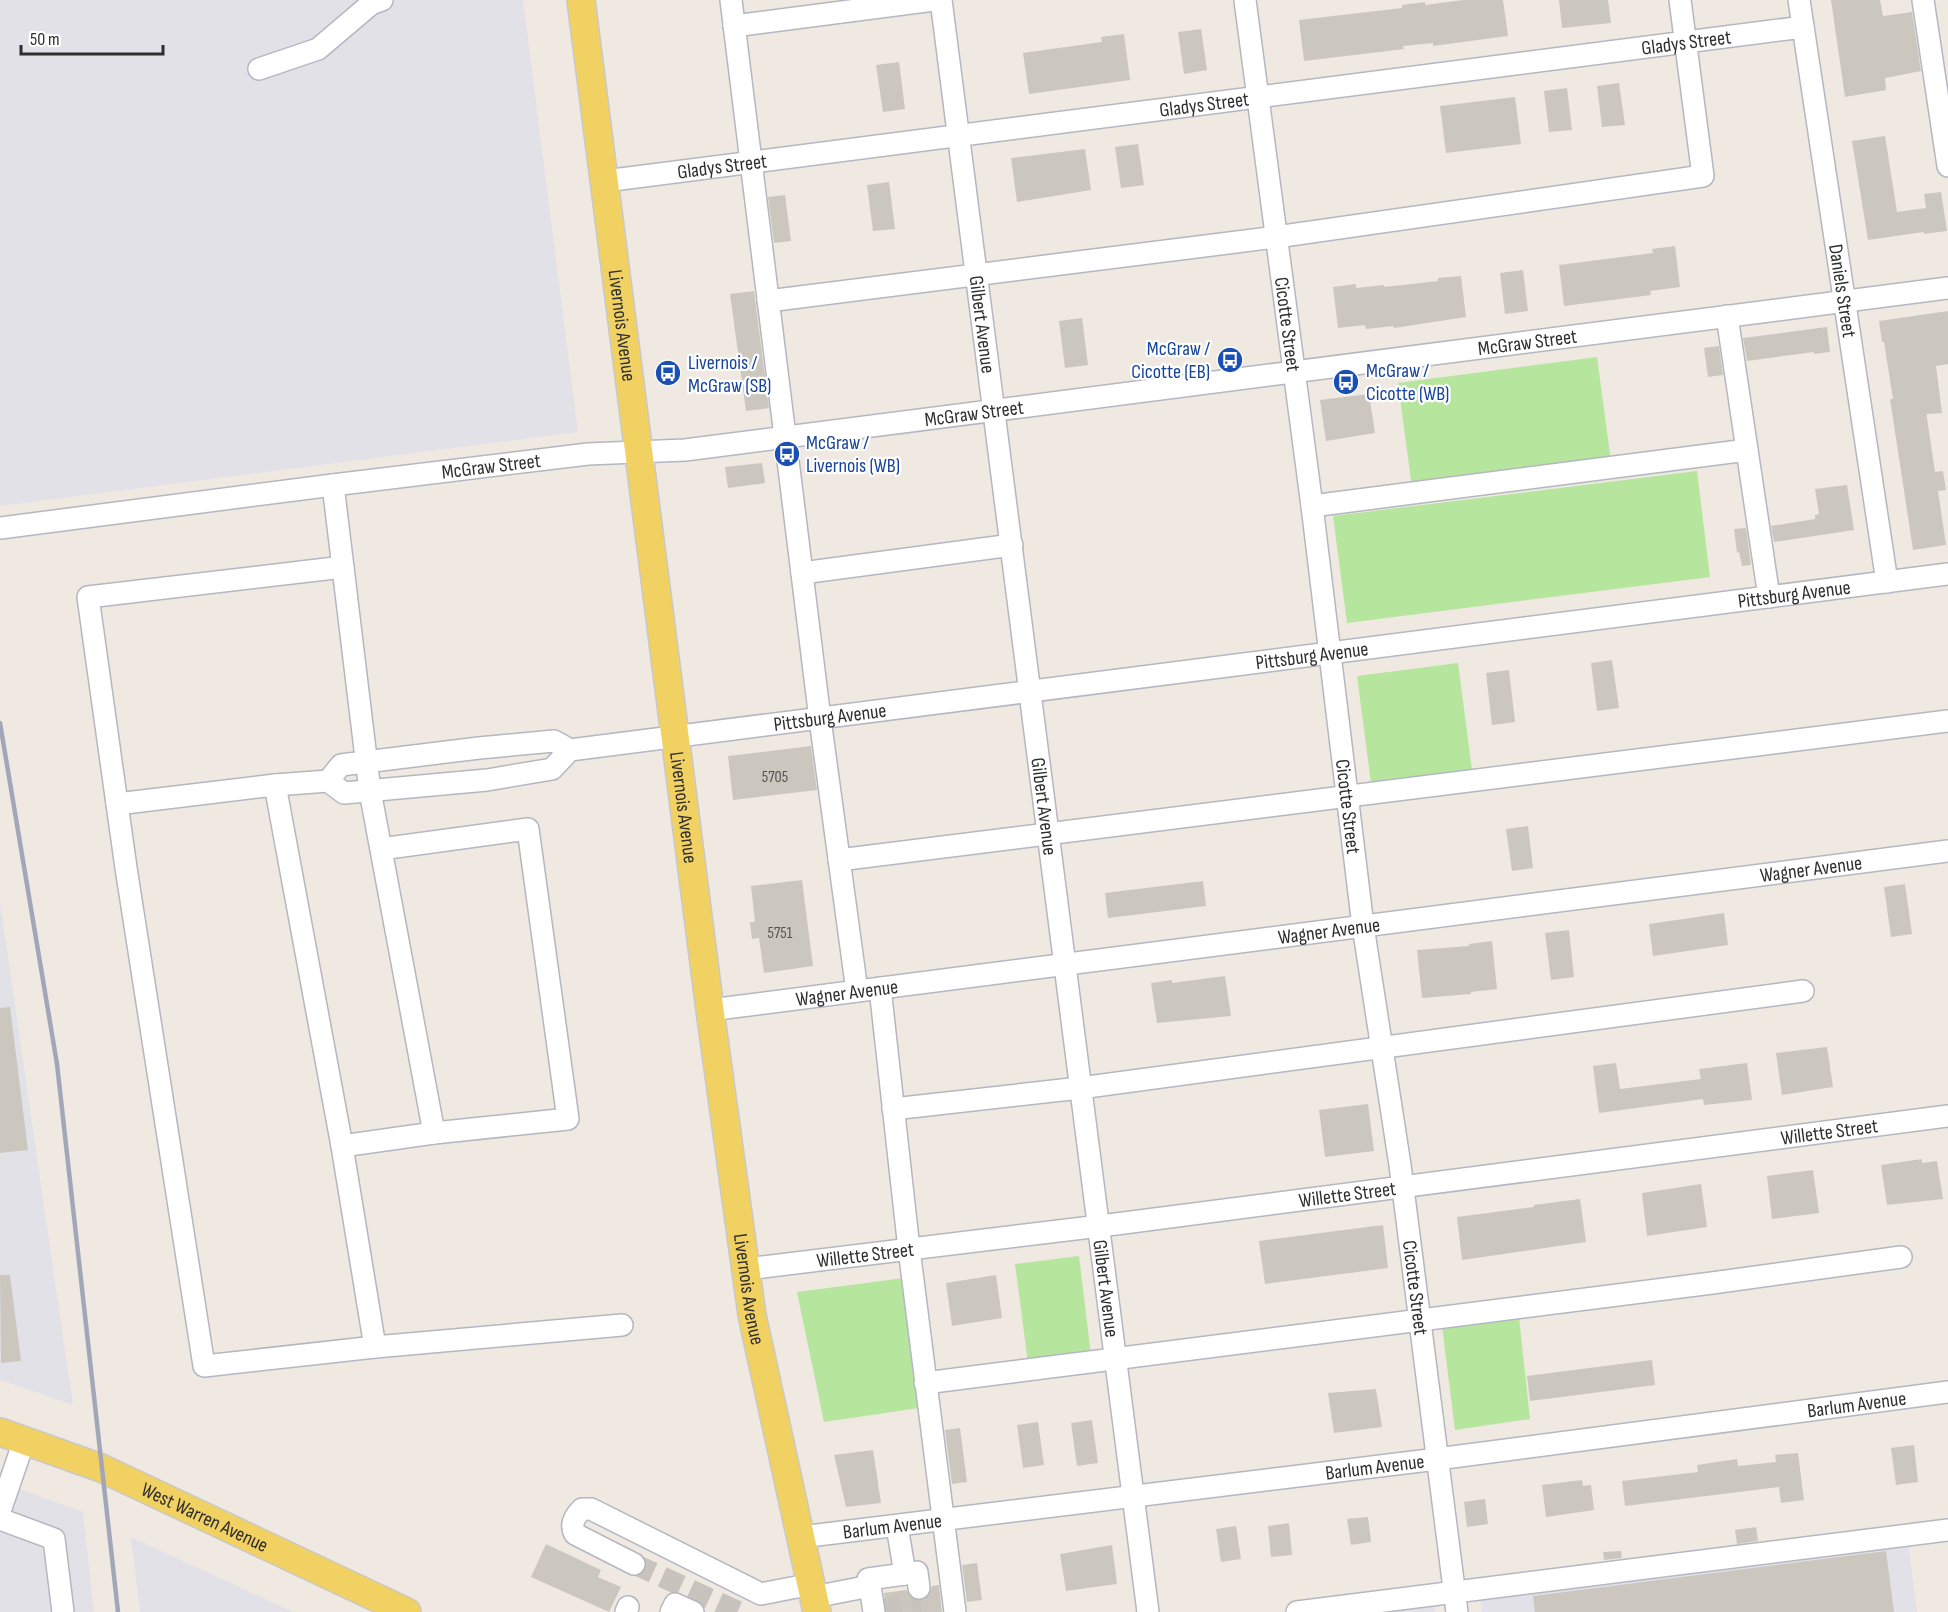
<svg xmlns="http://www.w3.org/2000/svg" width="1948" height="1612" font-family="'Sofia Sans Condensed',sans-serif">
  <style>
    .industrial { fill: #e3e1e8 }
    .green { fill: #b6e59e }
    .building { fill: #cbc7bf }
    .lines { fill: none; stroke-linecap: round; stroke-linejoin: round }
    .minor-tunnel { stroke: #c8c4bd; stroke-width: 21; stroke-dasharray: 21 10; stroke-linecap: butt }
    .minor-casing { stroke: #b4b7c1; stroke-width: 24 }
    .major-casing { stroke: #c9c9c9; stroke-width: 30 }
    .minor { stroke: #fff; stroke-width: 21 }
    .major { stroke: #f2d163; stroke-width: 27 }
    .rail { stroke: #a3a6b8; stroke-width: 4.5 }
    .labels { text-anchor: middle; stroke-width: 4.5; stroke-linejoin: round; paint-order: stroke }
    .number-label { font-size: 16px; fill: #555452 }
    .street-label { font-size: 20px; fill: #2e2e2e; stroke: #fff }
    .transit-label { font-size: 20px; fill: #164399; stroke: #fff; text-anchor: start }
  </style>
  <rect width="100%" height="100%" fill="#efe9e1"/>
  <path class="industrial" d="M0,0h523l55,432 -578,74z
    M0,902l73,503 -73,-25z
    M0,1482l83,30 11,100h-94z
    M131,1537l162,75h-153z
    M1908,1542l9,70h-435l-2,-16z
    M1434,1604l1,8h-64z"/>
  <path class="green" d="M1597,357l14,105 -199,26 -14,-105z
    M1697,471l13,106 -363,46 -14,-107z
    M1458,663l14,107 -101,13 -14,-107z
    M1079,1256l12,99 -63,8 -13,-99z
    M904,1278l15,130 -95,14 -27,-130z
    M1519,1317l11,102 -75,11 -13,-104z"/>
  <path class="building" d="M1463,0h40l5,36 -75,10v-3l-30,3 1,3 -100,12 -5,-41 103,-12v-3l23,-3v3z
    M1559,0h49l3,23 -49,5z
    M1831,0h49l3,16 29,-4 9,59 -36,7 1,12 -41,7z
    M1201,29l6,41 -23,4 -6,-42z
    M1124,34l6,46 -101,14 -6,-41 79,-11 -1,-5z
    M899,62l6,47 -22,3 -7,-47z
    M1619,83l6,42 -23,2 -5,-41z
    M1567,88l5,42 -23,2 -5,-41z
    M1515,97l6,47 -75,9 -6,-47z
    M1885,136l12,76 29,-4 -2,-14 17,-2 6,39 -23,3v-2l-56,8 -16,-99z
    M1138,144l6,41 -23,3 -6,-41z
    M1085,149l6,41 -74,12 -6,-44z
    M889,182l6,47 -22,2 -6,-46z
    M785,195l6,46 -17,2 -6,-46z
    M1675,246l5,41 -30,4 1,4 -87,11 -5,-41 94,-12 -1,-4z
    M1523,270l5,41 -23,3 -5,-41z
    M1461,276l5,41 -72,11 -1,-2 -27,3 -1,-4 -27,3 -5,-41 23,-3v4l28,-3v2l54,-6v-3z
    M754,291l15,117 -23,3 -16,-117z
    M1948,311v53l-12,2 6,47 -15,1v4l8,54 8,-1 3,19 -8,1 8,54 -33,5 -23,-151h3l-9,-57h-2l-3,-21z
    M1082,318l6,47 -23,3 -6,-47z
    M1827,327l3,25 -16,2v-2l-67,9 -4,-23z
    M1719,346l4,29 -15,2 -4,-29z
    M1369,394l6,39 -49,8 -6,-41z
    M762,463l3,20 -37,5 -3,-21z
    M1847,485l7,45 -80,12 -3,-16 44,-7v-4l4,-1 -4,-25z
    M1746,528l5,37 -9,1 -3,-14 -2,1 -3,-24z
    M1612,660l7,48 -22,3 -6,-48z
    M1509,670l6,52 -23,3 -6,-52z
    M811,746l6,44 -84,10 -5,-44z
    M1528,826l5,42 -21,3 -6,-42z
    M802,880l11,86 -49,7 -5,-35 -7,1 -2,-17h5l-4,-36z
    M1203,881l3,25 -98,12 -3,-25z
    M1905,884l7,50 -21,3 -7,-50z
    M1724,913l4,32 -75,11 -4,-32z
    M1569,930l5,47 -23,3 -6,-47z
    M1492,941l5,48 -26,3v2l-49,4 -5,-48 52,-4v-2z
    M1225,976l6,40 -74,7 -6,-40 21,-3v3z
    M10,1007l18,143 -28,3v-145z
    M1827,1047l6,40 -51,8 -6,-42z
    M1616,1063l4,26 81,-10 -2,-10 48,-6 5,37 -48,5 -1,-6 -104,14 -6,-47z
    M1368,1104l6,47 -49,6 -6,-47z
    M1922,1159v4l15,-2 6,38 -56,6 -6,-40z
    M1813,1170l6,43 -47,6 -5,-43z
    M1701,1184l6,43 -60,9 -5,-43z
    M1580,1199l6,43 -124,18 -5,-43 77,-10v-2z
    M1383,1225l5,43 -123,16 -6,-43z
    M0,1275h10l11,86 -20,2z
    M996,1275l6,43 -50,8 -6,-43z
    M1652,1360l3,25 -125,16 -3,-25z
    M1376,1389l6,38 -48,6 -6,-40z
    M1092,1420l6,43 -21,3 -6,-43z
    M1038,1422l6,43 -21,3 -6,-43z
    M960,1428l7,54 -15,2 -7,-54z
    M1914,1445l4,37 -22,3 -5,-37z
    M873,1450l8,53 -35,4 -12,-52z
    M1798,1453l6,47 -23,3 -2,-16 -154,19 -3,-25 76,-9 -1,-7 40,-6 1,7 38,-4 -1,-7z
    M1582,1480l1,6 8,-1 3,25 -48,7 -4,-32z
    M1485,1499l3,25 -21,3 -3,-25z
    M1368,1517l3,25 -20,3 -4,-26z
    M1289,1523l3,32 -21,2 -3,-31z
    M1236,1526l5,33 -20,3 -5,-33z
    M1756,1527l2,14 -21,3 -2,-14z
    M546,1544l55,26 -3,7 23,10 -12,25 -78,-35z
    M1112,1545l5,39 -51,7 -6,-37z
    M1621,1551l1,7 -18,2 -1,-8z
    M1886,1551l8,61h-359l-2,-16z
    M977,1563l5,37 -15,2 -5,-37z
    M939,1585l3,27h-56l-2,-19 22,-3 8,9 7,1 9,-7 2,-7z"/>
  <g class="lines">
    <path class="minor-tunnel" d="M634,1564l105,48
      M881,1610l40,-6"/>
    <g class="minor-casing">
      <g id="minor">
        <path d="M731,0l89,719 37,272"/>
        <path id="s1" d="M941,0l207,1612"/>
        <path id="s2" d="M1245,0l67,506 51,420 37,239 57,447"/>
        <path id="s3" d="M1799,0l88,582"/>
        <path d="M1923,0l25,166"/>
        <path d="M734,26l200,-26"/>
        <path d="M259,69l59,-20 53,-45 11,-4"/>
        <path id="s4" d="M605,181l1198,-154"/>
        <path d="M768,301l508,-64 427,-61 -23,-176"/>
        <path d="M1727,316l42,281"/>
        <path d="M333,485l37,306 64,342 134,-14 -40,-290 -147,20"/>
        <path d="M1312,506l435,-56"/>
        <path id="s5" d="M0,528l333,-43 255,-31 97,-4 1263,-162"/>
        <path d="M802,573l210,-28"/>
        <path id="s6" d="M570,750l-16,-9 -75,7 -138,17 -13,16 16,12 143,-13 65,-11 18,-19 1378,-176"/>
        <path d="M328,781l-53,4 67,361 92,-13"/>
        <path d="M275,785l-158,19 -29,-207 255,-30"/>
        <path d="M117,804l9,64 78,498 171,-19 247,-22"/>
        <path d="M839,860l1109,-139"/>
        <path d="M880,988l29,261 46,363"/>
        <path id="s7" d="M710,1010l1238,-159"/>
        <path d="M893,1109l187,-21 723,-97"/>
        <path d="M342,1146l33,201"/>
        <path id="s8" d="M746,1269l370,-45 832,-108"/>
        <path d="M925,1383l787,-100 189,-26"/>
        <path d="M0,1511l24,-70"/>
        <path d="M0,1519l54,20 9,73"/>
        <path d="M897,1526l8,48 12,-2 2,16"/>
        <path id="s9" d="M801,1537l636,-78 511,-67"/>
        <path d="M634,1564l-59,-30c-5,-9 -1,-17 7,-25h9l170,85 51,-10"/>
        <path d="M870,1586l-2,-7 37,-5"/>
        <path d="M814,1597l56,-11 4,26"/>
        <path d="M626,1612l2,-5"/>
        <path d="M671,1612l4,-8 18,8"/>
        <path d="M1297,1612l651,-82"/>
      </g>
    </g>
    <g class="major-casing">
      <g id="major">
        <path id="s10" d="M581,0l129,1010 42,305 65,297"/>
        <path id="s11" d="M0,1432l101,36 306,144"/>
      </g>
    </g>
    <use href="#minor" class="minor"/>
    <use href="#major" class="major"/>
    <path class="rail" d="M0,723l57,341 61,548"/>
  </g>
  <defs>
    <g id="bus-disc" transform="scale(1.35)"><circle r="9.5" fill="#1a4fb4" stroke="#fff"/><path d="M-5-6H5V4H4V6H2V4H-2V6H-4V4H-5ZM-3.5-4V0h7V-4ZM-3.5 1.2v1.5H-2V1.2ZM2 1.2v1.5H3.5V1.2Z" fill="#fff"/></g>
  </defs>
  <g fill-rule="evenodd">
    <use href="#bus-disc" x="1230" y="360"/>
    <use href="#bus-disc" x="668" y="373"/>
    <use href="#bus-disc" x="1346" y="382"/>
    <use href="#bus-disc" x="787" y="454"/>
  </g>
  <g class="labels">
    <g class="number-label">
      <text x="775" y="782">5705</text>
      <text x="780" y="938">5751</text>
    </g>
    <g class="street-label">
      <text dy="7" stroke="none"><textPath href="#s4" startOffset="1090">Gladys Street</textPath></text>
      <text dy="7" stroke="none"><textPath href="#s4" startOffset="604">Gladys Street</textPath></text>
      <text dy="7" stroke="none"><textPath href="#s4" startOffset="118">Gladys Street</textPath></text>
      <text dy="7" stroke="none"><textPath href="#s3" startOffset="294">Daniels Street</textPath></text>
      <text dy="7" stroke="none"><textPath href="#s1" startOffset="327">Gilbert Avenue</textPath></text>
      <text dy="7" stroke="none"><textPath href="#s2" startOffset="327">Cicotte Street</textPath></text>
      <text dy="7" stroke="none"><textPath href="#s10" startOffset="328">Livernois Avenue</textPath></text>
      <text dy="7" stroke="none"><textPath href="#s5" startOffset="1539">McGraw Street</textPath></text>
      <text dy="7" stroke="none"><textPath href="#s5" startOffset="981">McGraw Street</textPath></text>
      <text dy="7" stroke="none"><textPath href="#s5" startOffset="495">McGraw Street</textPath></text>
      <text dy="7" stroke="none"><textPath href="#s6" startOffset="1743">Pittsburg Avenue</textPath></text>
      <text dy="7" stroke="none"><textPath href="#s6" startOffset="1257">Pittsburg Avenue</textPath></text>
      <text dy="7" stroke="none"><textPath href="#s6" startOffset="771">Pittsburg Avenue</textPath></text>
      <text dy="7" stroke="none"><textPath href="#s1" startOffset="813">Gilbert Avenue</textPath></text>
      <text dy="7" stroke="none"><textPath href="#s2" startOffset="813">Cicotte Street</textPath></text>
      <text dy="7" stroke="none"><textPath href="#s10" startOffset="814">Livernois Avenue</textPath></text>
      <text dy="7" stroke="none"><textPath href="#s7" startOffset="1110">Wagner Avenue</textPath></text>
      <text dy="7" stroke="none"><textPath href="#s7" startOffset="624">Wagner Avenue</textPath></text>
      <text dy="7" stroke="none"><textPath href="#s7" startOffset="138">Wagner Avenue</textPath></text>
      <text dy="7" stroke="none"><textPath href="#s8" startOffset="1092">Willette Street</textPath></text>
      <text dy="7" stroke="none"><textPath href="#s8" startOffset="606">Willette Street</textPath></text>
      <text dy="7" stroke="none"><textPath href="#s8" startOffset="120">Willette Street</textPath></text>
      <text dy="7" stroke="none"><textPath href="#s1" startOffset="1299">Gilbert Avenue</textPath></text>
      <text dy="7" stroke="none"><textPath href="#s2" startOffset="1299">Cicotte Street</textPath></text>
      <text dy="7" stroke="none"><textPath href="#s10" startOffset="1300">Livernois Avenue</textPath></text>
      <text dy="7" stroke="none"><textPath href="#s9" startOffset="1064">Barlum Avenue</textPath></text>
      <text dy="7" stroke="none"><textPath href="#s9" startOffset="578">Barlum Avenue</textPath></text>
      <text dy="7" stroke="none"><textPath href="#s11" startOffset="222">West Warren Avenue</textPath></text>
      <text dy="7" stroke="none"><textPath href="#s9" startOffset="92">Barlum Avenue</textPath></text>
    </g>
    <g class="transit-label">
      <text x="1210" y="355" text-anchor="end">McGraw /<tspan x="1210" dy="23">Cicotte (EB)</tspan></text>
      <text x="688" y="369">Livernois /<tspan x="688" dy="23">McGraw (SB)</tspan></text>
      <text x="1366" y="377">McGraw /<tspan x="1366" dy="23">Cicotte (WB)</tspan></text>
      <text x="806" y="449">McGraw /<tspan x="806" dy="23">Livernois (WB)</tspan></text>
    </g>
  </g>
  <path d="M21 45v9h142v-9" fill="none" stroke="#2e2e2e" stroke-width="3"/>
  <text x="30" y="45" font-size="18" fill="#2e2e2e" stroke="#ffffff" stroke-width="4.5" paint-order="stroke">50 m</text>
</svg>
